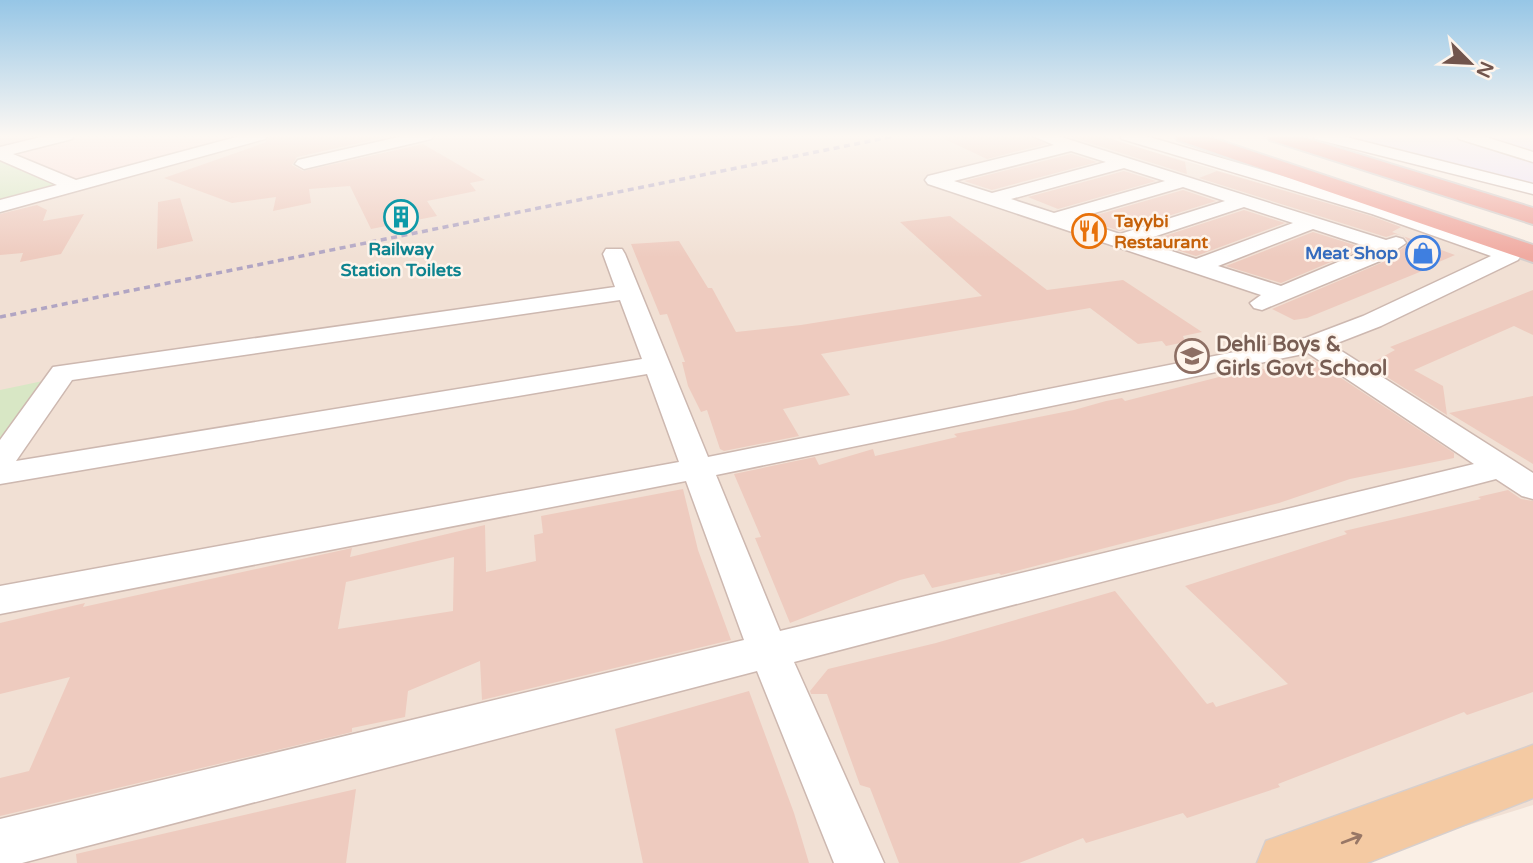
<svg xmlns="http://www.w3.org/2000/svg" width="1533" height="863" font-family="'Varela Round',sans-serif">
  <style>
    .residential { fill: #f1e0d4 }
    .commercial { fill: #fadfda }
    .education { fill: #ece2f7 }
    .green { fill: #d8e7c5 }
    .building { fill: #eecbbf; fill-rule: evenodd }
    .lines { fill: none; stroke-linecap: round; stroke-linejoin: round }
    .minor-casing { stroke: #cdb8b0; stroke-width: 3 }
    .major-casing { stroke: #d7cfcd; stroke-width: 3 }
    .highway-casing { stroke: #d7cfcd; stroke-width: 4 }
    .minor { fill: #fff; fill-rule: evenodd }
    .major { fill: #f4caa3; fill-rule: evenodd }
    .highway { fill: #f0aaa1; fill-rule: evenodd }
    .rail { stroke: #b1a5c3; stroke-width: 3.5; stroke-dasharray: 6 4.5; stroke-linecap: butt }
    .oneway { stroke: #987766 }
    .labels { text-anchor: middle; stroke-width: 5; stroke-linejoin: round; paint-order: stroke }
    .far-food-label { font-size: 18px; font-weight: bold; fill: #c56008; stroke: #fef4eb; text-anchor: start }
    .far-culture-label { font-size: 18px; font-weight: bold; fill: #0d838f; stroke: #fef4eb }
    .far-shop-label { font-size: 18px; font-weight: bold; fill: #366cbe; stroke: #fef4eb; text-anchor: end }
    .education-label { font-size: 21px; font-weight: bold; fill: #785e54; stroke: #fef4eb; text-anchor: start }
  </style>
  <rect width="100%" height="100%" fill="#faefe5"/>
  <path class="residential" d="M0,136h1098l435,125v544l-187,58h-1346z"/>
  <path class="commercial" d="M63,136l193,1 -180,48 -76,-34z"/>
  <path class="education" d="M1322,136h211v53z"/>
  <path class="green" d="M0,153l76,32 -76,21z
    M43,381l-43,60v-51z"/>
  <path class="building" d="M269,136h121l-93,21 -5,8 11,6 120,-27 62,36 -15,3 6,8 -49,10 10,15 -66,13 -21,-43 -41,3 2,14 -38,8 3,-14 -44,6 -68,-25 89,-31 13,-5z
    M938,136h93l15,8 -59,15z
    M1068,136h34l83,26 2,12z
    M1071,154l26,8 -105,28 -28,-9z
    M1124,171l32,10 -98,28 -30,-12z
    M1217,171l154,45 30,11 -9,5 63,23 -30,13 2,1 -120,49 -13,2 -22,-11 109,-46 26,-18 1,-4 -4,-5 -9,-2 -9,3 -187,-59z
    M1183,190l33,11 -96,30 -37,-12z
    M180,198l13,43 -36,8 1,-47z
    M37,205l10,5 -4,11 41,-7 -23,40 -41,8 3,-9 -23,2v-41z
    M1244,210l41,13 -89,33 -47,-15z
    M950,216l97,74 76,-10 79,52 -19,4 2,6 -19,4 -4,-5 -24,3 -48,-36 -269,46 29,41 -67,14 16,27 -75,15 -4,-2 -13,-39 -6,2 -13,-26 -6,-24h3l-18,-48 -7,1 -29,-71 48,-3 29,47h4l24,44 65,-7 181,-29 -82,-74z
    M1313,232l51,16 -83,35 -55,-17z
    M1533,290v45l-19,-9 -100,44 29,16 4,29 -79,-50 27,-15 -5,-3z
    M1314,360l140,93v5l-104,21 -71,24 -278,72 -2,-2 -67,15 -8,-14 -24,6 -110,43 -35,-85 6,-1 -27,-63 81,-17 4,8 54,-16 2,7 82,-19 -3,-3 120,-24 32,-9 16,-3 3,3 94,-24z
    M1533,396v68l-84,-51z
    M683,489l15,61 33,90 -249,60 -2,-39 -72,30 -3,26 -53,11v4l-352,84v-38l29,-7 41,-94 -70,17v-71l85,-20 -2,4 269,-59 -2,9 135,-32 1,47 50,-11 -2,-26 9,-2 -2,-17zM454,557l-1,54 -115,18 8,-47z
    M1508,490l13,9 12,2v191l-66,23 -3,-3 -186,72 2,3 -93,31 -4,-5 -97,30 -3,-5 -64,25h-120l-29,-75 -10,-3 -33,-91h-16l-1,-3 18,-22 108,-26 179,-52 92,113 6,-2 3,5 72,-23 -103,-98 162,-52 -3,-3 137,-32 -3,-2z
    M749,691l45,122 15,50h-166l-28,-134z
    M356,789l-10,74h-269l-1,-9z"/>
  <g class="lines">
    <g class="minor-casing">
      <path id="minor" d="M45,136h29l-2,3 -59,15 63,26 164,-44h27l-2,3 -265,73v-12l57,-15 -57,-25v-13z
        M403,136h30l-2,3 -127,30 -9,-5 3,-4z
        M1033,136h25l328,104 10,-3 7,2 3,4 -26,18 -118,49 -8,-2 -4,-5 11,-8 -333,-111 -3,-4 3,-4 126,-31zM1071,151l35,11 -114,31 -38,-12zM1124,168l41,13 -111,32 -43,-14zM1183,187l42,14 -105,33 -46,-15zM1244,207l49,16 -97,36 -55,-18zM1313,229l58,19 -90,38 -63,-20z
        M1120,136h26l240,70 132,44 3,5 -3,5 -137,66 -49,19 201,128v26l-11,-3 -26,-17 -702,183 90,201h-50l-77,-192 -735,192h-22v-44l744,-179 -58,-159 -686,133v-28l679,-124 -32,-88 -647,110v-44l53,-73 562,-80 -12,-33 3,-5h16l3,5 83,203 597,-119 58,-22 128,-60 -119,-42 -250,-75zM620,300l22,59 -626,102 56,-81zM1308,353l166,111 -694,167 -64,-156z
        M1313,136h29l191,48v10l-218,-55z
        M1457,136h26l50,16v10l-74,-23z"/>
    </g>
    <g class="major-casing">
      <path id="major" d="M1533,745v53l-166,65h-110l9,-22z"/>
    </g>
    <g class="highway-casing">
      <path id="highway" d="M1175,136h31l327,109v17l-355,-122z
        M1267,136h32l234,72v16l-263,-84z"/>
    </g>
    <use href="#minor" class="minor"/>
    <use href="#major" class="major"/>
    <use href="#highway" class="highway"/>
    <path class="rail" d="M0,317l895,-181"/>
  </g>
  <defs><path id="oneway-shaft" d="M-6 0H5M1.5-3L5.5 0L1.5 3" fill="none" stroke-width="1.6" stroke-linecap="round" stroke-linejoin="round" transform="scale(1.75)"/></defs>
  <use class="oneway" href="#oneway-shaft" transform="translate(1352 839) rotate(-21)"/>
  <linearGradient id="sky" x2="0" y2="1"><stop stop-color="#96c6e6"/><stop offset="0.53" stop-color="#fdf8f3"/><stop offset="1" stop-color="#fdf8f3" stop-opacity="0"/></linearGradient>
  <rect width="1533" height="257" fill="url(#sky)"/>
  <defs>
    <g id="building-ring" transform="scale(1.75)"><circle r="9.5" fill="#fef4eb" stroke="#0f9aa8" stroke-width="1.5"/><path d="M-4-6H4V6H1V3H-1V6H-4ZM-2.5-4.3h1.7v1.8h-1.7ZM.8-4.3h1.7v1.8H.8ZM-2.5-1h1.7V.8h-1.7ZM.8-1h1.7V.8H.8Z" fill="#0f9aa8"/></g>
    <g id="restaurant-ring" transform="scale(1.75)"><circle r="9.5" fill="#fef4eb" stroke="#e8710a" stroke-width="1.5"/><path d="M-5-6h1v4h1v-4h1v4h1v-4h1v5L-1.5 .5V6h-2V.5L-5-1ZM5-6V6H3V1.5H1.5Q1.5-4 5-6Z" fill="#e8710a"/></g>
    <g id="shop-ring" transform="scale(1.75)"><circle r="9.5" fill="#fef4eb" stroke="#3f7fe0" stroke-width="1.5"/><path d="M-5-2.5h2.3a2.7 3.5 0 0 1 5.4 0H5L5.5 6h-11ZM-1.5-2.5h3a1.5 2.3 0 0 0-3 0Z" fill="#3f7fe0"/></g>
    <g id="school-ring" transform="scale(1.75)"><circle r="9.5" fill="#fef4eb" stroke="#8d6e63" stroke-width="1.5"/><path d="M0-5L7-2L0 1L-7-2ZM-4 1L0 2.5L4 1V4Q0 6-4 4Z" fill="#8d6e63"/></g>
  </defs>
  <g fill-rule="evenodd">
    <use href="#building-ring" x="401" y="217"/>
    <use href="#restaurant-ring" x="1089" y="231"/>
    <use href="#shop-ring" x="1423" y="253"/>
    <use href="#school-ring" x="1192" y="356"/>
  </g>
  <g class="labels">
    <g class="far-food-label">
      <text x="1114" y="227">Tayybi<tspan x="1114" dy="21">Restaurant</tspan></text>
    </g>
    <g class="far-culture-label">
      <text x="401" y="255">Railway<tspan x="401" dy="21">Station Toilets</tspan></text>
    </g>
    <g class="far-shop-label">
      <text x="1398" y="259">Meat Shop</text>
    </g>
    <g class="education-label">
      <text x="1216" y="351">Dehli Boys &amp;<tspan x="1216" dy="24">Girls Govt School</tspan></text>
    </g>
  </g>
  <g transform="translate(1470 63) rotate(114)" stroke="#fef4eb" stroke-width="5" paint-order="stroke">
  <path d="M0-5L12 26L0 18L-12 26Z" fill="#71544c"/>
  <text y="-10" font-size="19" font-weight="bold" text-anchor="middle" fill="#71544c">N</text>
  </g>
</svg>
